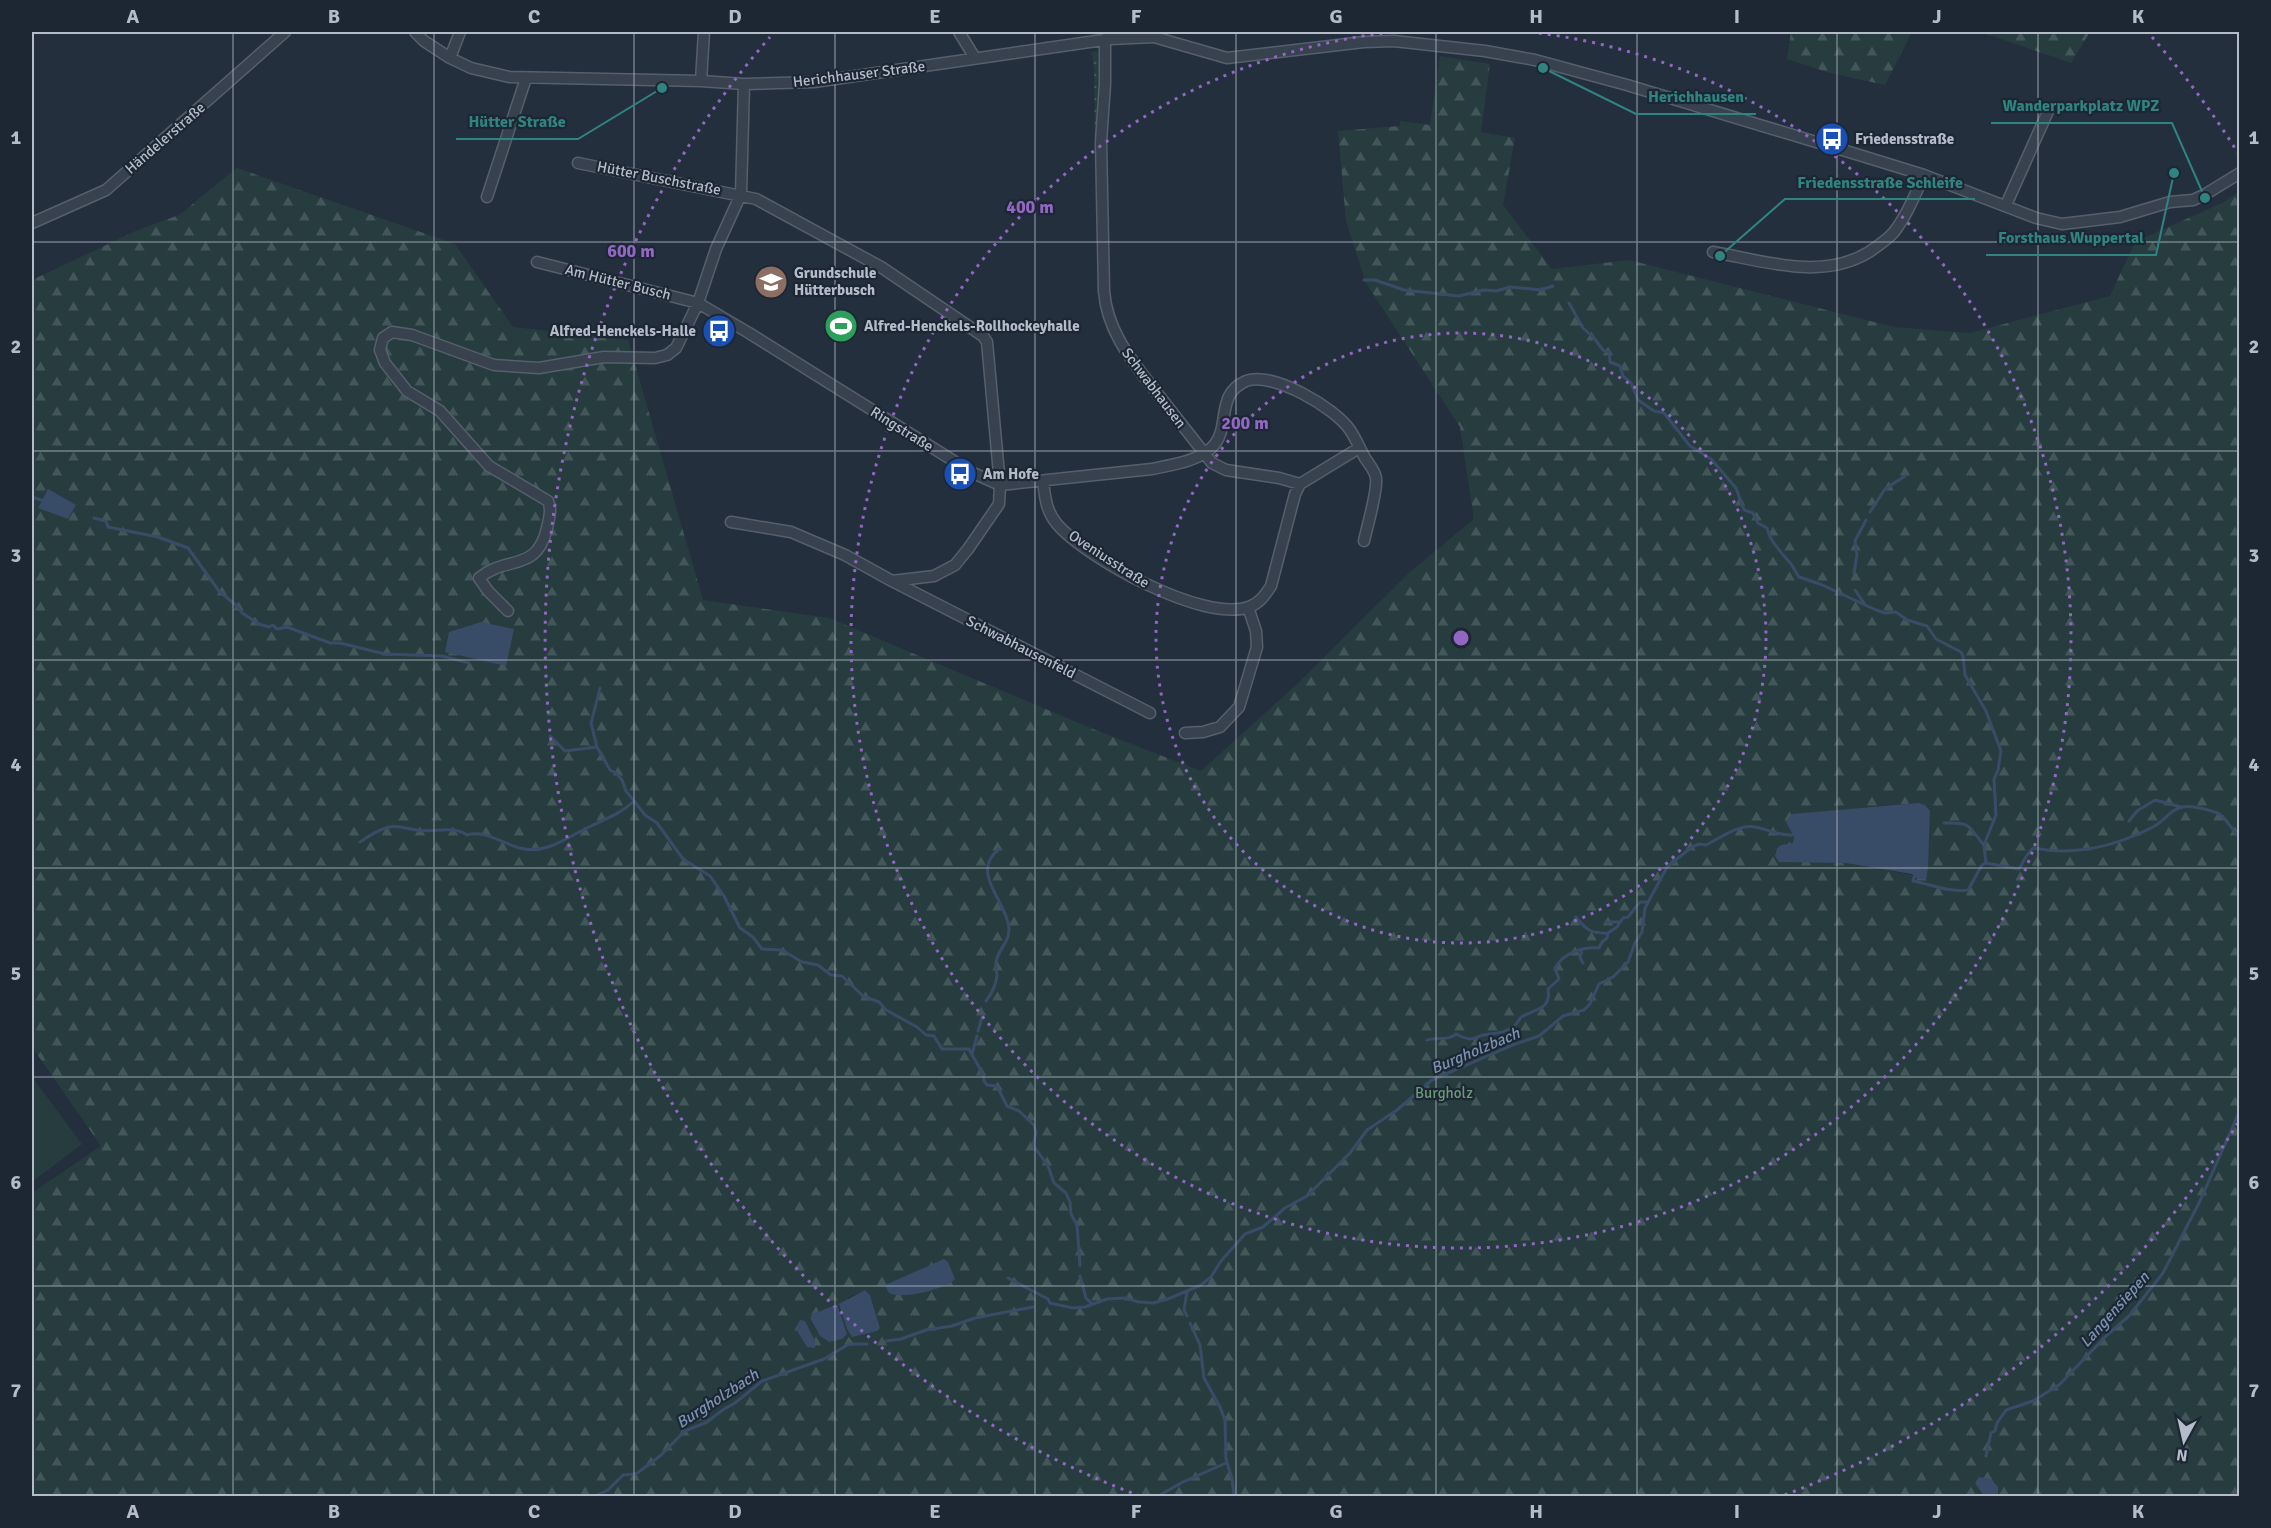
<svg xmlns="http://www.w3.org/2000/svg" width="2271" height="1528" font-family="Signika,sans-serif">
  <style>
    .green { fill: url(#green-dots) }
    .forest { fill: url(#forest-firs); fill-rule: evenodd }
    .pitch { fill: #263c3f }
    .water { fill: #394c67 }
    .lines { fill: none; stroke-linecap: round; stroke-linejoin: round }
    .stream { stroke: #394c67; stroke-width: 3 }
    .street-casing { stroke: #565f6c; stroke-width: 13 }
    .street { stroke: #38414e; stroke-width: 10 }
    .grid { fill: none; stroke: #b4bcc9; stroke-width: 1.5; stroke-opacity: 0.55 }
    .ring { fill: none; stroke: #9266c3; stroke-width: 3; stroke-dasharray: 3 6 }
    .labels { text-anchor: middle; stroke-width: 4.5; stroke-linejoin: round; paint-order: stroke }
    .street-label { font-size: 15px; fill: #b4bcc9; stroke: #1d2633 }
    .poi-label { font-size: 15px; font-weight: bold; fill: #b4bcc9; stroke: #1d2633; text-anchor: start }
    .park-label { font-size: 15px; fill: #6b9a76; stroke: #1d2633 }
    .water-label { font-size: 16px; font-style: italic; fill: #7c92b1; stroke: #1d2633 }
    .centre { fill: #9266c3; stroke: #1d2633; stroke-width: 3 }
    .ring-label { font-size: 18px; text-anchor: middle; font-weight: bold; fill: #9266c3; stroke: #1d2633; stroke-width: 4.5; stroke-linejoin: round; paint-order: stroke }
    .leader { fill: none; stroke: #308480; stroke-width: 2 }
    .callout-dot { fill: #308480; stroke: #1d2633; stroke-width: 2 }
    .callout-label { font-size: 16px; text-anchor: middle; font-weight: bold; fill: #308480; stroke: #1d2633; stroke-width: 4.5; stroke-linejoin: round; paint-order: stroke }
    .neatline { fill: none; stroke: #b4bcc9; stroke-width: 2 }
    .grid-label { font-size: 20px; text-anchor: middle; font-weight: bold; fill: #b4bcc9 }
  </style>
  <defs>
    <pattern id="green-dots" width="8" height="8" patternUnits="userSpaceOnUse" patternTransform="scale(1.5)"><rect width="8" height="8" fill="#263c3f"/><path d="M2 2h.1M6 6h.1" fill="none" stroke="#435659" stroke-width="1.8" stroke-linecap="round"/></pattern>
    <pattern id="forest-firs" width="22" height="20" patternUnits="userSpaceOnUse" patternTransform="scale(1.5)"><rect width="22" height="20" fill="#263c3f"/><path d="M5 1l3.5 6h-7zM16 11l3.5 6h-7z" fill="#435659"/></pattern>
  </defs>
  <rect width="100%" height="100%" fill="#242f3e"/>
  <path class="green" d="M1101,51l-2,106h-4l-1,-90 -2,-12 -3,-2z"/>
  <path class="forest" d="M1791,32h121l-27,53 -55,-12 -43,-14z
    M1981,32h109l-19,31z
    M1440,56l50,8 -9,68 34,6 -12,67 49,64 77,-9 265,67 76,6 140,-37 25,-54 87,-39 17,-11v1304h-2207v-303l69,-47 -69,-99v-767l106,-50 41,-15 58,-47 218,76 58,83 115,13 75,260 126,18 269,113 103,40 95,-86 114,-113 64,-53 -14,-92 -94,-144 -20,-62 -8,-90 62,-5v-5l30,4zM1918,803l12,8 -3,54 -11,13 -4,-3 -67,-12 -68,-3 -2,-8 18,-8 1,-7 13,-24zM865,1290l5,5 10,32 -33,-29zM835,1304l3,2 9,28 -21,7 -11,-12 -5,-11 3,-4z"/>
  <path class="pitch" d="M32,1077l50,67 -50,38z"/>
  <path class="water" d="M48,489l28,16 -8,14 -30,-11z
    M481,622l33,7 -8,37 -61,-14 4,-20z
    M1918,803l7,2 5,6 -2,57 -2,12 -10,-2 -4,-4 -67,-11 -66,-1 -4,-6 2,-8 4,-3 12,-2 1,-6 -8,-15 6,-8z
    M944,1259l4,3 7,17c-9,10 -53,21 -66,14l-4,-8z
    M865,1290l5,5 10,33 -3,3 -25,6 -5,-8 -8,-25z
    M837,1304l10,30 -5,5 -13,3 -9,-6 -10,-18 3,-4z
    M800,1320l5,1 10,20v7l-8,-1 -11,-18z
    M1979,1477l12,2 7,8v9h-14l-9,-13z"/>
  <g class="lines">
    <path class="stream" d="M1364,280h11l29,10 55,6 25,-6 12,1 14,-4 31,3 12,-4
      M1569,303l14,25 11,10 9,12 6,2 1,10 10,4 3,10 8,7 7,17 16,11 10,2 26,33 21,13 25,29 8,22 9,3 5,10 9,5c3,14 15,25 24,36 3,4 5,9 8,13l21,7 56,26 9,3 11,-1 11,8 20,6 9,13 25,13 2,4 2,19 21,36 15,40 -3,19 -4,9 2,36 -12,30 2,18
      M32,497l12,4
      M1870,512l15,-23 20,-13
      M94,518l12,3 2,6 50,10 30,11 31,43 18,15 5,7 17,11 10,3 4,-2 4,4 10,-2 43,16h10l45,11 57,2 27,7
      M1854,573l3,-18 -2,-14 11,-21
      M1855,590l9,13
      M550,736l15,15 32,-4 13,23 7,4 5,6 4,11 8,10 11,14 12,8 26,36 27,17 14,20 16,32 13,9 9,12 20,1 20,12 16,3 13,10 11,1 21,20 16,6 7,8 31,17 9,8 8,1 8,13h27c4,10 15,22 15,32l3,4 10,1 10,20 12,5 15,14 2,8 -3,12 15,21 6,17 12,10 4,9 1,12 6,11 3,41
      M597,747l-6,-24 9,-35
      M2129,821l8,-10 18,-11 26,7
      M1944,823c26,-1 24,2 39,21
      M360,842c10,-7 18,-12 29,-15 11,-2 18,2 28,3 16,3 36,-5 50,5 20,-6 40,12 58,14 24,4 44,-13 64,-22 16,-8 31,-13 44,-25
      M1914,877l-1,4c17,3 37,12 55,9l14,-25 4,-2 33,6 8,-14 6,-7c41,8 83,-2 120,-21 11,-5 17,-18 30,-20 8,-2 28,3 36,7 6,2 14,18 21,24
      M1576,917c10,13 16,17 32,16
      M1606,922h13
      M1582,949l-2,9 3,5
      M986,1001c6,-8 10,-15 11,-25 0,-5 -2,-9 -1,-14 2,-13 14,-20 13,-34 -2,-27 -40,-55 -10,-79
      M978,1031l4,-14
      M1427,1040c11,-3 21,1 29,-6 4,2 10,5 14,5 5,0 9,-3 13,-4 12,-2 21,-1 31,-9 5,-3 4,-8 9,-10 15,-8 28,-7 25,-27l11,-10 -4,-11c9,-16 28,-21 44,-20l3,-6 5,-4 1,-5 9,-6 6,-9 5,-1 12,-15h8
      M972,1054l5,-18
      M1080,1276l6,22 6,6
      M1008,1278l40,21 2,4 23,5 12,-1 22,-8 18,-1 14,4 14,1 15,-4 33,-14 10,-8 10,-16 24,-27 18,-7 22,-19 22,-12 43,-43 17,-23 30,-20 35,-30 78,-34 29,-10 24,-20 21,-6 6,-6 9,-20 14,-7 15,-15 7,-19 7,-11 3,-24 22,-41 25,-20 7,-3 7,1c14,-7 33,-21 49,-18 12,2 24,9 37,8
      M1187,1292l-3,18 3,6
      M1190,1323l10,22 4,33 16,29 5,13 1,39 6,20 2,17
      M886,1341l15,-2 25,-9 26,-4 23,-8 58,-11
      M1986,1456l5,-23 4,-2 2,-8 9,-13 27,-9 26,-16 48,-50 22,-19 34,-43 37,-72 40,-91
      M595,1496l13,-6 15,-15 13,-1 24,-18 25,-25 22,-9 17,-13 11,-6 27,-22 62,-22 25,-15h18
      M1158,1496l25,-14 43,-19"/>
    <g class="street-casing">
      <path id="street" d="M415,32l9,9 26,17 21,10 38,9 192,4 43,3 70,-2 296,-43 44,-2 73,21 137,-16 30,-1 91,10 50,9 92,25 232,70 65,20 112,43 26,6 58,-7 50,-15 23,-2 11,-5 36,-22
        M959,32l16,26
        M1105,39v45l-4,58 3,149c3,41 29,71 53,102 18,23 36,46 55,70l14,7 53,8 21,6
        M450,58l10,-26
        M701,81l3,-49
        M578,163l178,36 125,68 102,69 4,6 13,143 -1,19 -31,45 -13,16 -21,11 -42,5 -47,-26 -54,-23 -60,-10
        M487,197l39,-119
        M2006,205l43,-96
        M32,223l74,-33 179,-158
        M1713,252c51,9 109,29 156,0 9,-6 18,-12 25,-20 13,-17 21,-37 30,-57
        M537,262l161,41 51,30 224,140 27,12 152,-16c19,-4 50,-8 63,-25 15,-20 1,-50 31,-63 27,-10 89,27 104,49 6,9 10,19 15,28 4,6 10,13 11,20 2,12 -9,49 -12,63
        M1043,481c2,16 3,30 14,43 29,34 146,99 192,83 11,-4 16,-12 22,-21l24,-92 5,-10 59,-36
        M892,581l258,132
        M508,611l-20,-20 -9,-13c27,-23 58,-5 68,-50 2,-10 5,-17 1,-27l-59,-35 -49,-55 -33,-20 -22,-28 -5,-13 3,-12 9,-6 20,3 82,30 45,3 65,-11 51,1 12,-3 9,-7 22,-45 18,-54 25,-55 3,-110
        M1185,733l18,-1 17,-5 19,-20 18,-60 -1,-16 -8,-24"/>
    </g>
    <use href="#street" class="street"/>
  </g>
  <path class="grid" d="M233,32v1464M434,32v1464M634,32v1464M835,32v1464M1035,32v1464M1236,32v1464M1436,32v1464M1637,32v1464M1837,32v1464M2038,32v1464M32,242h2208M32,451h2208M32,660h2208M32,868h2208M32,1077h2208M32,1286h2208"/>
  <g class="ring">
    <circle cx="1461" cy="638" r="305"/>
    <path d="M1530 32A610 610 0 1 1 1392 32"/>
    <path d="M2238 1123A916 916 0 0 1 1782 1496M1140 1496A916 916 0 0 1 770 37M2152 37A916 916 0 0 1 2238 153"/>
  </g>
  <defs>
    <g id="bus-disc" transform="scale(1.725)"><circle r="9.5" fill="#1a4fb4" stroke="#1d2633"/><path d="M-5-6H5V4H4V6H2V4H-2V6H-4V4H-5ZM-3.5-4V0h7V-4ZM-3.5 1.2v1.5H-2V1.2ZM2 1.2v1.5H3.5V1.2Z" fill="#fff"/></g>
    <g id="school-disc" transform="scale(1.725)"><circle r="9.5" fill="#8d6e63" stroke="#1d2633"/><path d="M0-5L7-2L0 1L-7-2ZM-4 1L0 2.5L4 1V4Q0 6-4 4Z" fill="#fff"/></g>
    <g id="stadium-disc" transform="scale(1.725)"><circle r="9.5" fill="#2e9e5b" stroke="#1d2633"/><path d="M0-5a6.5 5 0 1 0 0 10a6.5 5 0 1 0 0-10ZM-3.5-1.8h7v3.6h-7Z" fill="#fff"/></g>
  </defs>
  <g fill-rule="evenodd">
    <use href="#bus-disc" x="1832" y="139"/>
    <use href="#school-disc" x="771" y="282"/>
    <use href="#stadium-disc" x="841" y="326"/>
    <use href="#bus-disc" x="719" y="331"/>
    <use href="#bus-disc" x="960" y="474"/>
  </g>
  <g class="labels">
    <g class="street-label">
      <text transform="translate(859 74) rotate(-7)" y="5">Herichhauser Straße</text>
      <text transform="translate(165 138) rotate(-41)" y="5">Händelerstraße</text>
      <text transform="translate(659 178) rotate(11)" y="5">Hütter Buschstraße</text>
      <text transform="translate(618 282) rotate(14)" y="5">Am Hütter Busch</text>
      <text transform="translate(1154 388) rotate(53)" y="5">Schwabhausen</text>
      <text transform="translate(902 429) rotate(32)" y="5">Ringstraße</text>
      <text transform="translate(1109 559) rotate(33)" y="5">Oveniusstraße</text>
      <text transform="translate(1021 647) rotate(27)" y="5">Schwabhausenfeld</text>
    </g>
    <g class="poi-label">
      <text x="1855" y="144">Friedensstraße</text>
      <text x="794" y="278">Grundschule<tspan x="794" dy="17">Hütterbusch</tspan></text>
      <text x="864" y="331">Alfred-Henckels-Rollhockeyhalle</text>
      <text x="696" y="336" text-anchor="end">Alfred-Henckels-Halle</text>
      <text x="983" y="479">Am Hofe</text>
    </g>
    <g class="park-label">
      <text x="1444" y="1098">Burgholz</text>
    </g>
    <g class="water-label">
      <text transform="translate(1475 1050) rotate(-23)" y="6">Burgholzbach</text>
      <text transform="translate(2114 1309) rotate(-48)" y="6">Langensiepen</text>
      <text transform="translate(717 1398) rotate(-33)" y="6">Burgholzbach</text>
    </g>
  </g>
  <circle cx="1461" cy="638" r="9" class="centre"/>
  <g class="ring-label">
    <text x="1030" y="213">400 m</text>
    <text x="631" y="257">600 m</text>
    <text x="1245" y="429">200 m</text>
  </g>
  <path class="leader" d="M1543 68L1636 114H1756M2205 198L2172 123H1991M662 88L578 139H456M1720 256L1785 199H1975M2174 173L2156 255H1986"/>
  <g class="callout-dot">
    <circle cx="1543" cy="68" r="6"/>
    <circle cx="2205" cy="198" r="6"/>
    <circle cx="662" cy="88" r="6"/>
    <circle cx="1720" cy="256" r="6"/>
    <circle cx="2174" cy="173" r="6"/>
  </g>
  <g class="callout-label">
    <text x="1696" y="102">Herichhausen</text>
    <text x="2081" y="111">Wanderparkplatz WPZ</text>
    <text x="517" y="127">Hütter Straße</text>
    <text x="1880" y="188">Friedensstraße Schleife</text>
    <text x="2071" y="243">Forsthaus Wuppertal</text>
  </g>
  <rect width="2271" height="1528" fill="none" stroke="#1d2633" stroke-width="66"/>
  <g transform="translate(2184 1441) rotate(188)" stroke="#1d2633" stroke-width="4.5" paint-order="stroke">
  <path d="M0-4.5L10 22L0 15L-10 22Z" fill="#b4bcc9"/>
  <text y="-9" font-size="16" font-weight="bold" text-anchor="middle" fill="#b4bcc9">N</text>
  </g>
  <rect x="33" y="33" width="2205" height="1462" class="neatline"/>
  <g class="grid-label">
    <text x="133" y="23">A</text>
    <text x="334" y="23">B</text>
    <text x="534" y="23">C</text>
    <text x="735" y="23">D</text>
    <text x="935" y="23">E</text>
    <text x="1136" y="23">F</text>
    <text x="1336" y="23">G</text>
    <text x="1536" y="23">H</text>
    <text x="1737" y="23">I</text>
    <text x="1937" y="23">J</text>
    <text x="2138" y="23">K</text>
    <text x="16" y="144">1</text>
    <text x="2254" y="144">1</text>
    <text x="16" y="353">2</text>
    <text x="2254" y="353">2</text>
    <text x="16" y="562">3</text>
    <text x="2254" y="562">3</text>
    <text x="16" y="771">4</text>
    <text x="2254" y="771">4</text>
    <text x="16" y="980">5</text>
    <text x="2254" y="980">5</text>
    <text x="16" y="1189">6</text>
    <text x="2254" y="1189">6</text>
    <text x="16" y="1397">7</text>
    <text x="2254" y="1397">7</text>
    <text x="133" y="1518">A</text>
    <text x="334" y="1518">B</text>
    <text x="534" y="1518">C</text>
    <text x="735" y="1518">D</text>
    <text x="935" y="1518">E</text>
    <text x="1136" y="1518">F</text>
    <text x="1336" y="1518">G</text>
    <text x="1536" y="1518">H</text>
    <text x="1737" y="1518">I</text>
    <text x="1937" y="1518">J</text>
    <text x="2138" y="1518">K</text>
  </g>
</svg>
